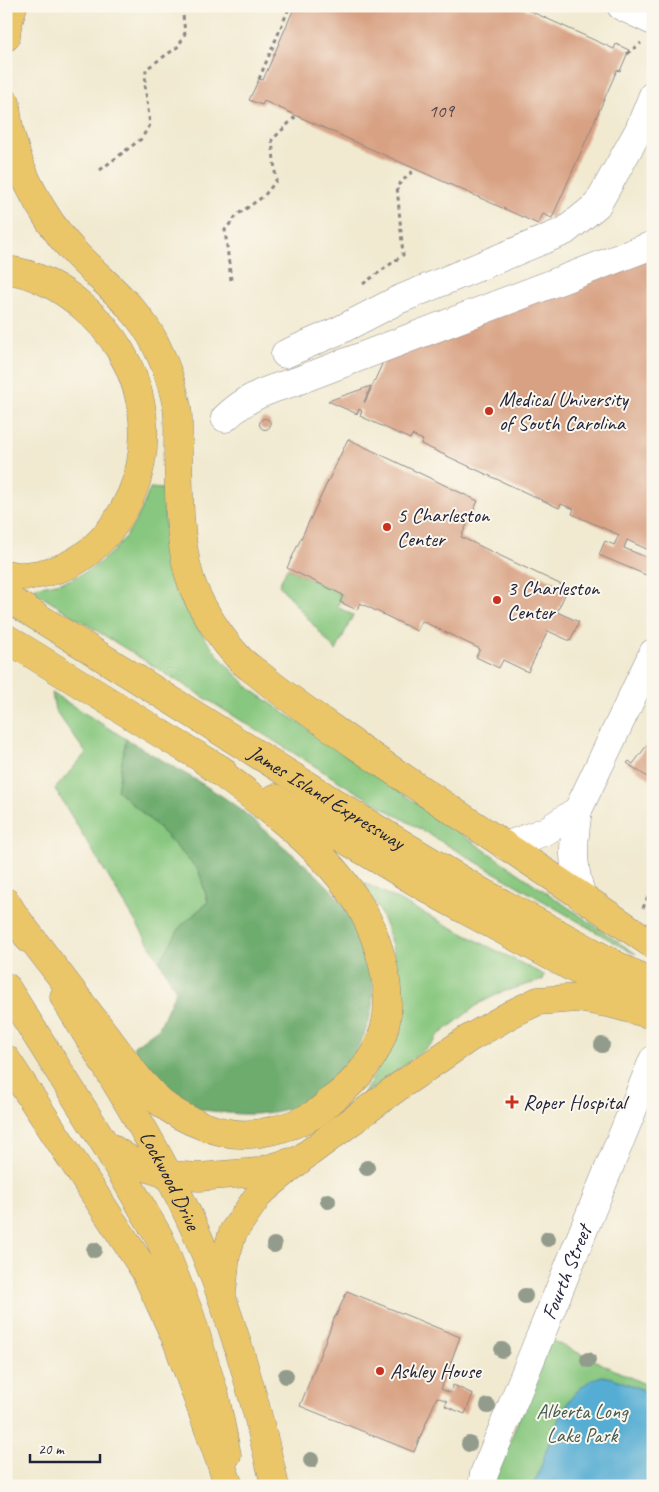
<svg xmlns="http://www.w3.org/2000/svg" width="659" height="1492" font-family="Caveat,sans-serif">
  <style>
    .green { fill: #88c77f; stroke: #55745d }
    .forest { fill: #6eac6e; stroke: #486754 }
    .water { fill: #56add3; stroke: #3c6887 }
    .building { fill: #d8a183 }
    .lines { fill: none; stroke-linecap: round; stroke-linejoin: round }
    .minor-casing { stroke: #8a8686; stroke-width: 29 }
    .major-casing { stroke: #8a8686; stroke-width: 29 }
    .highway-casing { stroke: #8a8686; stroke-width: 29 }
    .path { stroke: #8a8686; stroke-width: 3; stroke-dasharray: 4 4; stroke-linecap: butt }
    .minor { stroke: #fff; stroke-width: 28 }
    .major { stroke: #ebc669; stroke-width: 28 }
    .highway { stroke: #ebc669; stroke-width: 28 }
    .tree { fill: #939c8c }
    .poi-dot { fill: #c8321e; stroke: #fbf7ec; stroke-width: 2 }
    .labels { text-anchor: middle; stroke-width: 4; stroke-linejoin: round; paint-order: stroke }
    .number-label { font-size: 19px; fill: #50424d }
    .poi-label { font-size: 21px; fill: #22223b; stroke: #fbf7ec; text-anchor: start }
    .street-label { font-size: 21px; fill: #22223b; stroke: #fbf7ec }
    .park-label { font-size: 21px; fill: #465c53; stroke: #fbf7ec }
  </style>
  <rect width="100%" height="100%" fill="#fbf7ec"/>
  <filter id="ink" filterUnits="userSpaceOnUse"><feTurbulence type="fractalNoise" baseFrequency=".02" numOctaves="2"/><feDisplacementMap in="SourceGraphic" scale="10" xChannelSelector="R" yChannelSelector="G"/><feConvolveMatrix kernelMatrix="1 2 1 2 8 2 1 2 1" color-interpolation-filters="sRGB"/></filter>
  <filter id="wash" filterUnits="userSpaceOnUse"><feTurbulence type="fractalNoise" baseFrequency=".0096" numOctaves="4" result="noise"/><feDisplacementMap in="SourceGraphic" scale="20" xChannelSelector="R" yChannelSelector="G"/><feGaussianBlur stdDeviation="1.12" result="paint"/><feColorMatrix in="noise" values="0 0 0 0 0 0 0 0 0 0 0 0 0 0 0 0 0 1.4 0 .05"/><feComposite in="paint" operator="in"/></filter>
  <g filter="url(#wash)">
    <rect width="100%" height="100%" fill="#f1ead1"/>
    <path class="green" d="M150,488l13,1c2,27 2,57 9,83 3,9 8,17 11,25 18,42 37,63 70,94l383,263 -9,-4 -274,-160 -317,-197 -1,-6c11,-2 23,-4 34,-7 10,-4 18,-9 27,-15 29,-21 42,-44 54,-77z
      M287,568l56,27 -6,12 16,8 -17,36 -57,-66z
      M52,693l74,46 -9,51 40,36 42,45 9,31 -28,25 -20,35 -105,-173 31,-36 -31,-43z
      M363,882l181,93 -1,5 -41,12 -22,11 -44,34 -1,4 -47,37 -26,18 14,-23 18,-119 -6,-23 -9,-22z
      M549,1339l104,49v98h-160z"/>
    <path class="forest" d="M126,739c30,18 61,35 91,54 26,16 50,39 73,59 19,16 40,33 54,54 15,23 29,60 29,89 -1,42 -32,91 -71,108 -26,12 -55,13 -82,9 -8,-1 -18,-2 -26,-4 -21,-7 -49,-42 -61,-61l26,-19 17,-38 -16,-28 20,-35 28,-25 -9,-31 -42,-45 -40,-36z"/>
    <path class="water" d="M602,1376l11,2 40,16v92h-121c7,-11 9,-20 13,-32 10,-29 24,-69 57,-78z"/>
    <g id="blocks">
      <path class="building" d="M295,6h224l95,43 2,-5 13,6 -9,21 -3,-1 -65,148 -9,-4 -5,10 -274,-123 -2,4 -13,-5 10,-21 4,1z
        M653,254v298l-26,-12 -3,8 29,12v18l-54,-23 6,-14 9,4 5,-10 -47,-21 2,-5 -13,-5 -2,4 -138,-64 2,-4 -11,-5 -2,4 -50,-23 2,-5 -3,-2 -2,5 -29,-13 43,-15 -7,16h1l22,-49z
        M259.5 424a5.5 5.5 0 1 1 11 0a5.5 5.5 0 1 1-11 0Z
        M348,439l130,62 -17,36 107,51 -11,24 22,10 -9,19 -22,-10 -20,41 -25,-12 -4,8 -23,-11 4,-8 -58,-28 -5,10 -57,-28 -3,7 -17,-8 3,-7 -56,-27z
        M653,734v47l-26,-18 2,-2 4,3 14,-19h1z
        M347,1291l113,46 -19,52 9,4 3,-8 20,9 -8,20 -20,-8 2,-5 -10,-4 -23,55 -114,-46 35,-90h1z"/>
    </g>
  </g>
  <g filter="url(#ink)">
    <use href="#blocks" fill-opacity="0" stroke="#8a8686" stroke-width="1"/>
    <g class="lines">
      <g class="minor-casing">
        <g id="minor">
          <path d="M621,6l32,15"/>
          <path d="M285,354l55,-24 58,-30 167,-69 32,-26 42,-75 14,-35"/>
          <path d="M225,418c23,-22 42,-28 72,-37l356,-136"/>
          <path d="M578,810l75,-157"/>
          <path d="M505,846l41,-15 32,-21c-5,35 -7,53 4,87"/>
          <path id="s1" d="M482,1486l2,-12 169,-414"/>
        </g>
      </g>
      <g class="major-casing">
        <g id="major">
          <path d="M6,37l1,-10 6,-21"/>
          <path d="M6,103c3,53 34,114 71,152 27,28 60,52 78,88 10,20 18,43 22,64 2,13 1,27 1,40 1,42 0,101 15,140 9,23 29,53 46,71 6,7 15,12 22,18 30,25 64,47 96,70 98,68 199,131 296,199"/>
          <path d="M6,902l23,37"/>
          <path d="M6,987l99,157 55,95 30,76 25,81 12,59"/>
          <path id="s2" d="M64,997c48,79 98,157 135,242 34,79 57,163 76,247"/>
          <path d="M108,1146l28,18 33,11 30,2 59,-5 33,-10"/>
          <path d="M222,1293l4,-38 7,-23 27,-39 42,-35 96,-71 70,-48 45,-26 25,-12 40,-3 34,6 33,9"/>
        </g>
      </g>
      <g class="highway-casing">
        <g id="highway">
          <path d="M6,270c26,2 55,18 75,35 65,53 84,146 35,217 -15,21 -33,39 -58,47 -16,5 -35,10 -52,5"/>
          <path id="s3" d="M6,597l355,222 119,72 173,94"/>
          <path d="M6,638l165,102 51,30"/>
          <path d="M275,798l168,100 210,113"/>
          <path d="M17,919l125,164c6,6 12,13 18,19 22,18 62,35 91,32 6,0 13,-2 19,-3 14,-3 30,-8 43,-16 7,-4 14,-11 20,-16 23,-18 43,-41 51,-69 11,-38 -5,-91 -24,-124 -37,-61 -98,-102 -154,-144"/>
          <path d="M6,1059l139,212 32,70 52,145"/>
        </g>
      </g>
      <path class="path" d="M627,54l14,-11
        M259,79l31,-73
        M100,170l41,-31 9,-14 -5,-40 1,-16 33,-23 6,-13 -3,-27
        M231,280l-6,-50 12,-15 27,-19 12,-15 -4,-41 24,-24
        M363,284l40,-29 -6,-69 18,-17
        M643,908l10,-22"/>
      <use href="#minor" class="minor"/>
      <use href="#major" class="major"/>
      <use href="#highway" class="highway"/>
    </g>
    <g class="tree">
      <circle cx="602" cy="1045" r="8"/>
      <circle cx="367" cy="1168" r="8"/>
      <circle cx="328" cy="1201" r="8"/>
      <circle cx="548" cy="1239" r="8"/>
      <circle cx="274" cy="1245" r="8"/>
      <circle cx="94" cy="1250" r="8"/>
      <circle cx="525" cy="1296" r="8"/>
      <circle cx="502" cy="1350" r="8"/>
      <circle cx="588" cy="1360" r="8"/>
      <circle cx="286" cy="1376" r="8"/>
      <circle cx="488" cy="1406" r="8"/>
      <circle cx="469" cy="1444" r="8"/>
      <circle cx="311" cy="1460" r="8"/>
    </g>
  </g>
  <g class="poi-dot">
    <circle cx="489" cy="411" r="5"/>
    <circle cx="387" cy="527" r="5"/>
    <circle cx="497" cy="600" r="5"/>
    <path d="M509.5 1094.5h5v5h5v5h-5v5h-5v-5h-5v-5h5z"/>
    <circle cx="380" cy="1371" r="5"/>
  </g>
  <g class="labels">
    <g class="number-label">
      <text x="441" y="117">109</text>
    </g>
    <g class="poi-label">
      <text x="499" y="406">Medical University<tspan x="499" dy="24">of South Carolina</tspan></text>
      <text x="397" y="522">5 Charleston<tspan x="397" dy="24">Center</tspan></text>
      <text x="507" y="595">3 Charleston<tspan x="507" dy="24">Center</tspan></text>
      <text x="523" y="1109">Roper Hospital</text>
      <text x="390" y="1378">Ashley House</text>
    </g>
    <g class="street-label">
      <text dy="7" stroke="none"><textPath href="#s3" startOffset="378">James Island Expressway</textPath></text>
      <text dy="7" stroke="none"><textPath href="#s2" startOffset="212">Lockwood Drive</textPath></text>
      <text dy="7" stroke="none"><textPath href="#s1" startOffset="230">Fourth Street</textPath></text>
    </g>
    <g class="park-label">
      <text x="582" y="1418">Alberta Long<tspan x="582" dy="24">Lake Park</tspan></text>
    </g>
  </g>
  <rect width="659" height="1492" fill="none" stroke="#fbf7ec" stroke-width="25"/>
  <path d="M30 1454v8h70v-8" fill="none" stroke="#22223b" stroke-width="2.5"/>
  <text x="38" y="1454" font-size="15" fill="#22223b" stroke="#fbf7ec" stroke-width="4" paint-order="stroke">20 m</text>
</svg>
